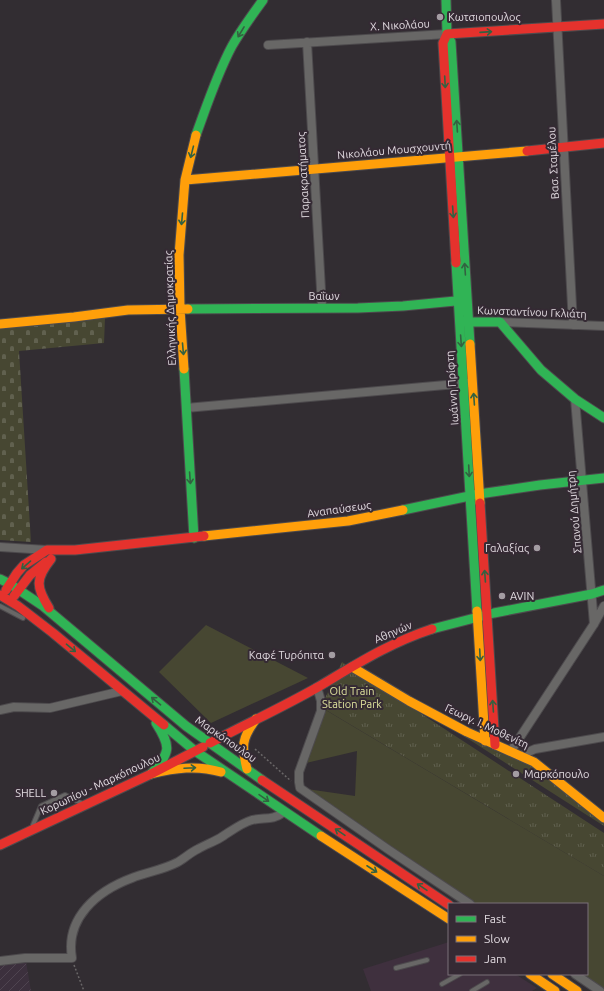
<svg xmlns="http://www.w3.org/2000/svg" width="604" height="991" font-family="Ubuntu,sans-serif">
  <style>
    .built { fill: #3f303e }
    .industrial { fill: url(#industrial-furrows) }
    .green { fill: #474732 }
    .cemetery { fill: url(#cemetery-stones) }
    .park { fill: url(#park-tufts) }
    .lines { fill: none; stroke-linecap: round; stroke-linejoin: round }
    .lane-casing { stroke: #4d4a4d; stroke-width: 6 }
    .street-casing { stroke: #4d4a4d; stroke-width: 10 }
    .fast-casing { stroke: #4d4a4d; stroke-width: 11 }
    .slow-casing { stroke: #4d4a4d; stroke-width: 11 }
    .jam-casing { stroke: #4d4a4d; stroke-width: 11 }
    .path { stroke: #6a6768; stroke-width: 1.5; stroke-dasharray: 2 2; stroke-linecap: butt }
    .lane { stroke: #686766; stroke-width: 4 }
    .street { stroke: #686766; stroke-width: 8 }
    .fast { stroke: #30b455; stroke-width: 9 }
    .slow { stroke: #ff9f0a; stroke-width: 9 }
    .jam { stroke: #e5322d; stroke-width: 9 }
    .oneway { stroke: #336141 }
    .poi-dot { fill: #a49da3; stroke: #352a34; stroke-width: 1.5 }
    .labels { text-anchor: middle; stroke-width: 4; stroke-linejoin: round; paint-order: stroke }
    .poi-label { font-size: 11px; fill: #e1dae0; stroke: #352a34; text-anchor: start }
    .street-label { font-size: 11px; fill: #e1dae0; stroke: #352a34 }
    .park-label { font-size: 11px; fill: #dee19c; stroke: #352a34 }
  </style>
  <defs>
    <pattern id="industrial-furrows" width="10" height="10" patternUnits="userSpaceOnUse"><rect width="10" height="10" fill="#3c303d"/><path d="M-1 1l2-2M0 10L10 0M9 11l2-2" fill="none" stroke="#4f4450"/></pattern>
    <pattern id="cemetery-stones" width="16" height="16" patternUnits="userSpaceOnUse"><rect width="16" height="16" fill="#474732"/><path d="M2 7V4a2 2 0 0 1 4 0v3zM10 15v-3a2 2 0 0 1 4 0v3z" fill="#61614f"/></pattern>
    <pattern id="park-tufts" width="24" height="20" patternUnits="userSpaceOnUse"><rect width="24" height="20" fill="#474732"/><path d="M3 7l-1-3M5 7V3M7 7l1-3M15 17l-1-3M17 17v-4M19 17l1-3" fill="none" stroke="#61614f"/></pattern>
  </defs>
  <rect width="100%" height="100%" fill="#322d32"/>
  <path class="built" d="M449,942v32h66l22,14 -5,3h-161l-8,-22z"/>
  <path class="industrial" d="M26,962l5,29h-31v-27z"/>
  <path class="green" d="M206,625l102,53 -97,45 -52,-51z
    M324,709l280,167v115h-3l-25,-17h11v-70h-115l-172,-116 55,8 2,-45 -51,12z"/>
  <path class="cemetery" d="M105,318l-1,25 -85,8 12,191 -31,-2v-211z"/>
  <path class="park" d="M342,662l262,171v43l-283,-169z
    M409,701l113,55 82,64v6z"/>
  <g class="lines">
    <g class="lane-casing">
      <path id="lane" d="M0,606l23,12
        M33,825l8,-19 24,-11 16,8
        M396,968l31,-8
        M442,984l18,-10
        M472,991l15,-9"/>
    </g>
    <g class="street-casing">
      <path id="street" d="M556,0l17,325
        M307,42l15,265
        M268,45l179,-11
        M500,322l104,4
        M575,399l19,225
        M186,408l282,-25
        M0,547l47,3
        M317,687l4,14v10l-22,61v10l1,6 89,62 81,54
        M0,710l14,-3 36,1 72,-17
        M511,751l83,-127 10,-18
        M522,756l6,-4 7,-3 69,-12
        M0,961l25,-3h47c-7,-40 25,-67 60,-80 15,-6 31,-8 46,-16 7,-4 13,-10 20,-13 7,-4 15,-7 22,-11 10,-6 21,-15 32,-18 13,-3 20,1 32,-8
        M575,974l25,17"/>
    </g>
    <g class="fast-casing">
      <path id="fast" d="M446,0l1,34 4,8 19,302
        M196,135c11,-30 21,-61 36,-89 9,-16 20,-31 31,-46
        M456,263l21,348
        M188,309l170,-1 45,-2 63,-6
        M462,322h38l41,48 34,29 29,19
        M184,369l10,169
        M403,510l76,-16 61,-9 64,-7
        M0,579l10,5 33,22 143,120 76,54
        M432,629l62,-16 98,-19 12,-4
        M164,725l31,26 126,85
        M151,774c19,-22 21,-26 5,-51"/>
    </g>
    <g class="slow-casing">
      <path id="slow" d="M185,180l342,-29
        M0,324l74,-7 54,-7 60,-1
        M470,344l10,159
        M184,369l-4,-60 -1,-54 6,-75 11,-45
        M204,536l144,-15 55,-11
        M477,611l8,130
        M352,667l57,34 58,31 67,30 70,56
        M247,769c-6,-23 -5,-31 9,-50
        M151,774c24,-6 46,-9 70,-2
        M321,836l128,83
        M530,974l25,17
        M552,974l25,17"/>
    </g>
    <g class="jam-casing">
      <path id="jam" d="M447,34l-4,9 13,220
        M447,34l157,-10
        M527,151l77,-8
        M480,503l15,242
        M6,590l11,-17 7,-8 23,-15h28l129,-14
        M0,595l18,11 35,27 111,92
        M14,596l16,-21 16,-13
        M49,608c-13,-21 -14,-29 2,-49
        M210,743c36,-19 73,-36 108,-56 39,-23 71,-44 114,-58
        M262,780l187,125
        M0,845l151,-71 52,-27"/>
    </g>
    <path class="path" d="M255,749l36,32
      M74,965l10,26"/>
    <use href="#lane" class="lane"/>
    <use href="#street" class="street"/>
    <use href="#fast" class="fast"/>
    <use href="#slow" class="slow"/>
    <use href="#jam" class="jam"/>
  </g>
  <defs><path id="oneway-shaft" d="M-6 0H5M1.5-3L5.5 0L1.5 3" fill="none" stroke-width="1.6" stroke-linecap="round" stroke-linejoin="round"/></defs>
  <g class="oneway">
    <use href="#oneway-shaft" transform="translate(241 32) rotate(121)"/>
    <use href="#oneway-shaft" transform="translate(486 32) rotate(-4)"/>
    <use href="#oneway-shaft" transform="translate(445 82) rotate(87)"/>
    <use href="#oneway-shaft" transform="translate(457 126) rotate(-94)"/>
    <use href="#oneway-shaft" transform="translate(192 152) rotate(104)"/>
    <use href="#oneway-shaft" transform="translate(453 212) rotate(86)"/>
    <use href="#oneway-shaft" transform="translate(182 219) rotate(95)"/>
    <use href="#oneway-shaft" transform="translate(465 269) rotate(-94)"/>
    <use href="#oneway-shaft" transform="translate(461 341) rotate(86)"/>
    <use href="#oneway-shaft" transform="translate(183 349) rotate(85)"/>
    <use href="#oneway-shaft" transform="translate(474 399) rotate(-94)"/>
    <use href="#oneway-shaft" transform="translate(469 471) rotate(87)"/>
    <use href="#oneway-shaft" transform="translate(190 478) rotate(86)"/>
    <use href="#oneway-shaft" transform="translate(26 565) rotate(139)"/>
    <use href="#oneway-shaft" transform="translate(485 576) rotate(-94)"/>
    <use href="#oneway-shaft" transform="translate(71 648) rotate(40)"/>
    <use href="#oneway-shaft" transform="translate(480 655) rotate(87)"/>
    <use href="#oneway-shaft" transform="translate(156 701) rotate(-140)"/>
    <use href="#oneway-shaft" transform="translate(493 706) rotate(-94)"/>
    <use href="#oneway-shaft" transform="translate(190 768) rotate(-3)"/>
    <use href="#oneway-shaft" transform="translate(264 798) rotate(35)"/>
    <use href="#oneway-shaft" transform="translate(340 832) rotate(-146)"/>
    <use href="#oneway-shaft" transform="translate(372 869) rotate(33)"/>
    <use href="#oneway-shaft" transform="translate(422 887) rotate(-146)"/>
  </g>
  <g class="poi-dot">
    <circle cx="440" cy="17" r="4"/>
    <circle cx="537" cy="548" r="4"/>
    <circle cx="502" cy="596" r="4"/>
    <circle cx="332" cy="655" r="4"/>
    <circle cx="516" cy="774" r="4"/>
    <circle cx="54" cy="793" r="4"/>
  </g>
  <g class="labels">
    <g class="poi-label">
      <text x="448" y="21">Κωτσιοπουλος</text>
      <text x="529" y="552" text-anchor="end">Γαλαξίας</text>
      <text x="510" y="600">AVIN</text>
      <text x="324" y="659" text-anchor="end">Καφέ Τυρóπιτα</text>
      <text x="524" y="778">Μαρκόπουλο</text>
      <text x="46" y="797" text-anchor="end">SHELL</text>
    </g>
    <g class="street-label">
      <text transform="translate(400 25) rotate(-3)" y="4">Χ. Νικολάου</text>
      <text transform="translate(394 150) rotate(-5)" y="4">Νικολάου Μουσχουντή</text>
      <text transform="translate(553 163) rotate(-93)" y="4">Βασ. Σταμέλου</text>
      <text transform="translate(303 175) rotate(-93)" y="4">Παρακρατήματος</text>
      <text x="324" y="300">Βαΐων</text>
      <text transform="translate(170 308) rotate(-92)" y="4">Ελληνικής Δημοκρατίας</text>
      <text transform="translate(532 312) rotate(2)" y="4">Κωνσταντίνου Γκλιάτη</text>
      <text transform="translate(452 388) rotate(-94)" y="4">Ιωάννη Πρίφτη</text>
      <text transform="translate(339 509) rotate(-8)" y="4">Αναπαύσεως</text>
      <text transform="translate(574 512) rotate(-95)" y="4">Σπανού Δημήτρη</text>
      <text transform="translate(393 632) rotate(-23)" y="4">Αθηνών</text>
      <text transform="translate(487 726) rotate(25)" y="4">Γεωργ. Ι. Μοθενίτη</text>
      <text transform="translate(226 739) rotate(35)" y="4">Μαρκόπουλου</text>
      <text transform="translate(100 784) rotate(-25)" y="4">Κορωπίου - Μαρκόπουλου</text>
    </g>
    <g class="park-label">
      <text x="352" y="695">Old Train<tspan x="352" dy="13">Station Park</tspan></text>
    </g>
  </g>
  <rect x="448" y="903" width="140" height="72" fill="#352a34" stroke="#7a7079"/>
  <rect x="456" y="916" width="20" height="6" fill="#30b455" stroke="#7a7079"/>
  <text x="484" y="923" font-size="12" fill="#e1dae0">Fast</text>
  <rect x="456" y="936" width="20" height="6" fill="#ff9f0a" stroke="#7a7079"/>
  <text x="484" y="943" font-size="12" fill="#e1dae0">Slow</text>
  <rect x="456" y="956" width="20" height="6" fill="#e5322d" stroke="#7a7079"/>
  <text x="484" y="963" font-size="12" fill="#e1dae0">Jam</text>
</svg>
